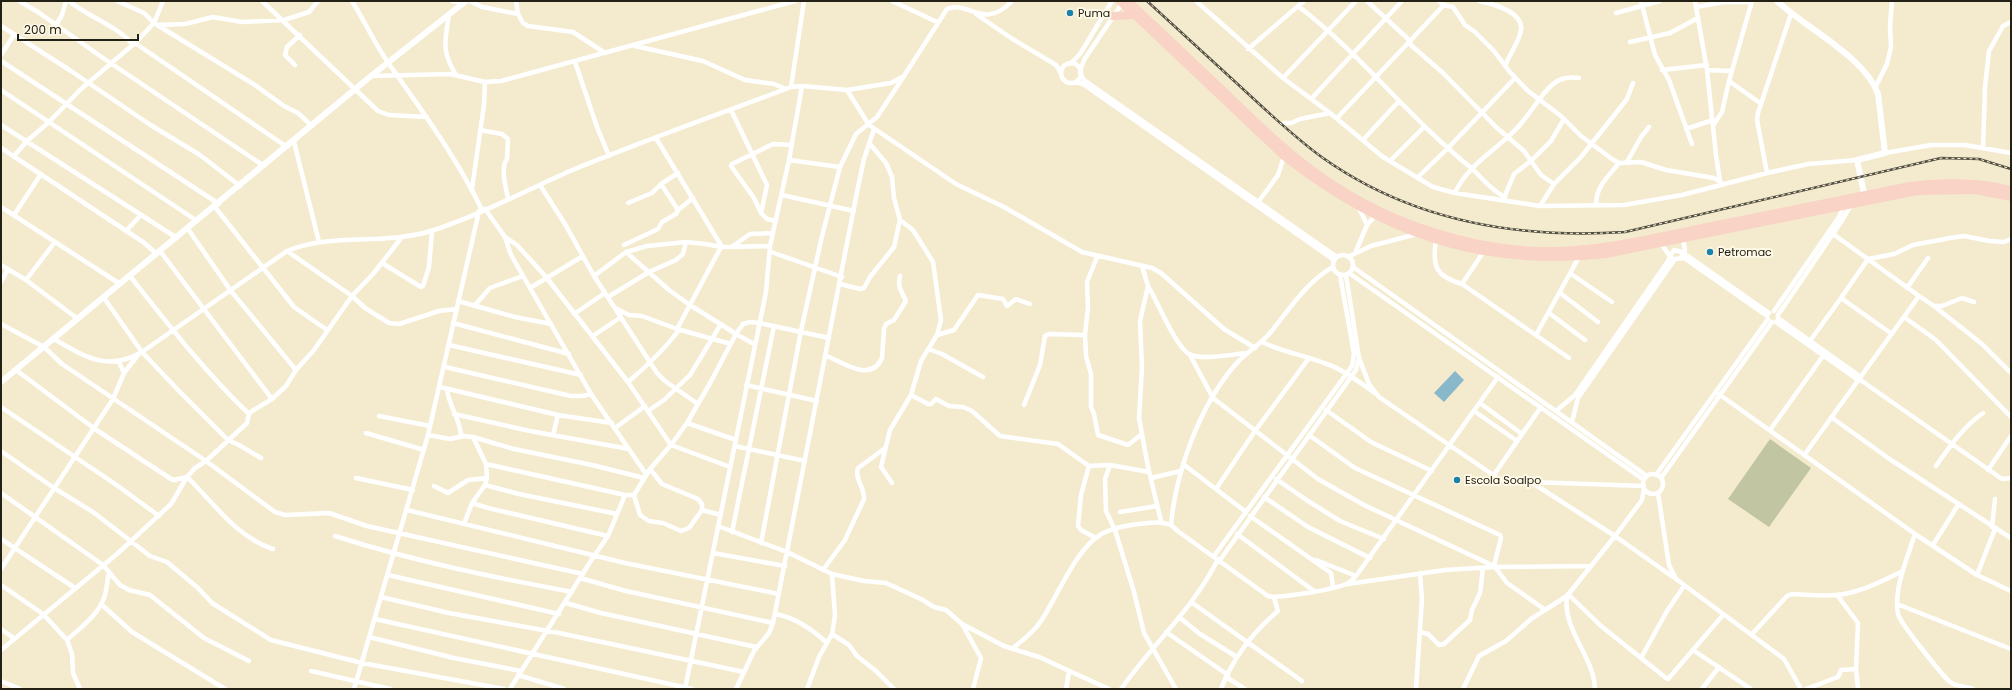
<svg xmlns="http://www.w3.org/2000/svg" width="2012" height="690" font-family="Poppins,sans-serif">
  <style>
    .green { fill: #c2c5a1 }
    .water { fill: #89b8cb }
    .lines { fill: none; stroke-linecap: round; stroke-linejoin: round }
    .minor { stroke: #fff; stroke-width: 4.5 }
    .tertiary { stroke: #fff; stroke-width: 6 }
    .trunk { stroke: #f8d3c6; stroke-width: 8 }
    .rail-casing { stroke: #524e3f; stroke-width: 2.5 }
    .rail { stroke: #fef9e7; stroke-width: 1; stroke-dasharray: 3; stroke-linecap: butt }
    .poi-dot { fill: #1b82ac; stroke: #fef9e7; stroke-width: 1.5 }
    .labels { text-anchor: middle; stroke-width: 4; stroke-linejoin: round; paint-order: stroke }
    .poi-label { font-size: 11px; fill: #232015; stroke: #fef9e7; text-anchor: start }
  </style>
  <rect width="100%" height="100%" fill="#f4ebce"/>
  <path class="green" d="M1770,439l41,29 -42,59 -41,-28z"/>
  <path class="water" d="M1455,371l9,9 -20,22 -10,-9z"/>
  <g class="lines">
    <path class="minor" d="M19,1l19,11 65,46 161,108
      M69,1c19,16 48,24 64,44
      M117,1l27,12 10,10 101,62 29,21 14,7 14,13
      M262,1l116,110 11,4 38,2
      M352,1c13,21 23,43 37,63 33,47 68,94 93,146
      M452,1l11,2
      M470,1l12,6 36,7 5,9 5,3 45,6 32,21
      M516,1l2,13
      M892,1l45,21
      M1196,1l87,77 47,35 53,44 50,30 22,6 85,13 84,-1 58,-10 85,-22 41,-9 49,-4
      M1367,1l40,37 5,8 31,27 53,54 28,24 17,24 13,9
      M1439,1l5,4 9,2 12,18 10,7 19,19 15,20 19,20 33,25 20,20 31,23 7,4 22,-1 25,8 48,8 9,6
      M1479,1c15,3 49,12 41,33 -3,11 -11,21 -15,32
      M1641,1l14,54 14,25 23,64
      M1695,1l12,69 9,85 4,26
      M1752,1l-23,80 31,22
      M1298,6c62,47 111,112 172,161 12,10 20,23 35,30
      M1696,7l28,-5h27
      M1616,13l44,-12
      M449,14c-4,28 -8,36 7,61
      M976,14l35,24 45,27 5,8
      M56,25l6,-10 4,-14
      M159,25l26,-1 28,-7 29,5 42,-2 25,-8 9,-11
      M1,26l70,45 78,53 51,31 40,31
      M1630,42l40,-9 28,-15
      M135,43l152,104
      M635,46l68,15 42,19 29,4 12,5
      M1248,49l56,-48
      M1,55l13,-20
      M1,61l218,143
      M575,62l22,65 12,29
      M1061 73a10 10 0 1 1 20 0a10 10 0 1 1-20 0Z
      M1070,64l10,-10 32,-53
      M295,65l-10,-10 2,-8 13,-12
      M1662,70l45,-5
      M1707,70l24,1
      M1080,71l4,-11 39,-58
      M1080,73l4,7 253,177
      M371,76l79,-2 35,8 16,-1 294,-80
      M1283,78l73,-77
      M1075,82l8,2 251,176
      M1876,86l11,-22 4,-17 -1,-21 2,-25
      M791,87l13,-86
      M1,90l196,131
      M847,90l22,35 87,59 48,23 78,45 70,16 9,5 63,56 31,19
      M1311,99l91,-98
      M731,110l36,75 -6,28 6,6 9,2
      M1337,118l107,-113
      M1284,123h7l9,-4 30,-6
      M1714,124l8,-12 7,-31
      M1,125l176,113
      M1686,129l27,-9
      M480,130l22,4 6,5 -1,20c-7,9 -1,28 1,40
      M656,138l66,109
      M1363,140l36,-39
      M294,142l25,100
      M1,148l142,94 14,12
      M1983,148l2,-61 4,-36 14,-25 8,-4
      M1885,153l46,-8h34l46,8
      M14,156l13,-15 22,-19 32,-33 54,-46 19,-20 9,-22
      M789,160l51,7
      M1390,161l34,-34
      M1627,162l14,-25 8,-10
      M1767,173l-10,-53 1,-7 33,-99
      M1417,178l31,-30 67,-70
      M661,184l17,26
      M540,185l25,39 29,52 63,97 8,8 33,23
      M472,189l12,-84 1,-23
      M1455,193c12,-28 43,-44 63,-66 13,-14 22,-32 35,-43 9,-7 16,-7 26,-6
      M782,195l72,16
      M1504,198l10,-24 18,-14 19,-19 13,-22
      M1259,201l19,-26 6,-19
      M628,203l24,-10 9,-9 17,-11
      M1596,205c0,-19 12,-28 23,-42
      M1540,206l14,-22 27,-27 46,-58 6,-16
      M1,207l119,77
      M215,207l79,100 33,23
      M1359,208l8,17
      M485,209l20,28 6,18 80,139 55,80
      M761,213l-7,-15 -23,-32 1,-2 41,-20 19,1
      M14,215l27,-41
      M188,229l43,62 65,79
      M126,231l14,-15
      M505,237l12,8 29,32 82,105 43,63 59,22
      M1436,239c-4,27 -1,37 26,45l107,74
      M624,245l34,-16 4,-7 14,-8 2,-4 15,-12
      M733,246l17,-12 23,-1
      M160,251l112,148
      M287,251l65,45 13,12 24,15 10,1 40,-13 17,-2
      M1356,251l11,-26 8,-9
      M626,252l21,-6 39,-4 19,2 17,3 48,-1
      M771,252l71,25
      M1682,255l3,-5 -2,-11
      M1333 265a10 10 0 1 1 20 0a10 10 0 1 1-20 0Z
      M1097,257l-10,25 1,25 -3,28 1,21 5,18v33l3,7 4,21 30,10 14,-11
      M1348,257l23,-11 46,-12
      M1672,258l-2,-2 4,-6 8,2 87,61
      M382,263l39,24 2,-1 6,-19 3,-36
      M1,265l25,15 52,39
      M1142,266l6,20 -8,35 2,47 -3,50 9,49 13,54
      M1333,267c-26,14 -44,43 -63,66 -10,12 -25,20 -35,32 -36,42 -59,106 -64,160l8,7 89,64c10,3 68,-7 78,-12 4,-1 7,-5 10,-8l142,-199
      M1353,267l294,209
      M1349,273l295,207
      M1571,274l41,28
      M130,276c38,48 75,96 119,138
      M594,276l32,-24 43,38 21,15 46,29 18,10
      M26,280l29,-38
      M1,282l7,-13
      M840,284l20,5 4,-1 6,-11 24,-30 6,-27 -6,-22 -2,-21 -6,-14 -16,-19
      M1462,284l22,-33
      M1148,286c10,16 27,60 41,68 12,7 45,0 58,-1
      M530,288l53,-32
      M1907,288l21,-30
      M1560,293l38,29
      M1919,296l15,10 48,38 29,29
      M608,297l41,-25 27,-12 7,-6 3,-12
      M104,298l38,54 38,40 48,48 11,5 22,13
      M1841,298l27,-39 26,-5 19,-9 37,-7 14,-2 26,5 14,1 7,-3
      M458,301l57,16 36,7
      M475,305l15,-17 33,-12
      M1934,306h8l20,-8 12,4
      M615,308l14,7 13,1 35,13 54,15
      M1774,311l65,-94 5,-11
      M1549,313l36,27
      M574,314l31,-21
      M1778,315l65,-96 8,-14
      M1904,317l32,23 75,77
      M1778,318l83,59
      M1776,322l82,58
      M453,323l116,31
      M1,324l43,23 18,17 144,97 69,51 10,3 44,-2 38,13 216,48
      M677,329l44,-82
      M937,335l17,-5 24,-35 25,4 4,7 9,-7 14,5
      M1536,335l43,-78
      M593,336l28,-19
      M54,339c31,18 54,33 88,13l145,-101c46,-19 99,-5 147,-21 46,-15 91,-39 136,-59 73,-30 147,-56 221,-84l11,-1 45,4 44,-7 13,-7 43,-67c22,-9 37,22 65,-8
      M1810,341l31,-43 51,36
      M1262,342c20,10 42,13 62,21 19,6 35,19 51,30
      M449,345l132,30
      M928,349l14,5 41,23
      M1190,355l23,43 105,81 46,26 132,62
      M827,356c16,7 44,27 55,2l2,-29 2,-5 8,-4 12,-19c-4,-9 -9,-14 -6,-25
      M1359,358l10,26 10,13 120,82 32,3 113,4
      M119,362l5,11
      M445,367l126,29h11l9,-2
      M16,370l79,59 76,50 3,1 13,-3c27,26 49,60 86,72
      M1859,379l143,100 9,-1
      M628,382c19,-16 36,-32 51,-52
      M746,385l71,16
      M440,387l118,28 54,8
      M447,390c2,16 14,30 14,47
      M1716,392l199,142 62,41 34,16
      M911,395l17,9h3l5,-5 13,7 14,1 9,4 28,25 58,8 31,22 21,-1 39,7
      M1480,403l42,31
      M1024,405l16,-40 5,-29 4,-2 36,1
      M1,407l117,79 41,30
      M1326,410l45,32 61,29
      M648,411l16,-11 26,-25 31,-51
      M1474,411l43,30
      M1556,411l19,-16 93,-134 2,-5 -9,-12
      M454,414l76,17 99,18
      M379,416l51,10
      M1831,417l60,43 120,78
      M1572,422l6,-24 97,-139 9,-1 83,58
      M687,423l49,17
      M615,428l30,-22
      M1770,430l53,-74
      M366,433l58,17
      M428,435l22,4 14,-3 9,1 41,12 78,16 52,13
      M553,435l5,-20
      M1309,435l46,33 145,67 1,3 -7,28
      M735,446l70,15
      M1,451l53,37 39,24 57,44 17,6 31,26 14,15 59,37 91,23 142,26
      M1805,454l114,-158 -90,-65
      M486,464l139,31
      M1183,464l63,48
      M1110,465l-5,14 1,32 9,19 19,62 10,41 32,56
      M1089,466l-8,29 -3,31 3,4 15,8
      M1936,466c14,-20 27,-39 47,-53
      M650,469l12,15 36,15 4,5v6
      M1988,470l23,-34
      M1643 484a10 10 0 1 1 20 0a10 10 0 1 1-20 0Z
      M1656,475l112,-156
      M1493,476l48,-69
      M356,478l57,12
      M1151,478l30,-7
      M1661,478l111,-156
      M1276,479l32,22 32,20 44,18
      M1531,482l84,54 58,41
      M892,483l-11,-16 9,-37 21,-35 10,-34 16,-26 4,-15 -8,-58 -20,-32 -13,-10
      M485,485l34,9 98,20
      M434,486l14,7 20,-13 19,-2
      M1216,489l39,-58 54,-73
      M1,493l102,72 17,20 9,5 21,5 54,43 45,23
      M1658,493l11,72 7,14 108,80 17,30
      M634,495l6,20 9,6 14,2 18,8 8,-3 13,-18 19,5
      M1264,497l44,30 62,31
      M472,503l16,5 120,28
      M407,510l218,53 154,31
      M1120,512l37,-6
      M1250,516l81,57 2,14
      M464,524l8,-21 13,-18 2,-7 -1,-14 -13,-27
      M718,526l69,26 45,22 32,7 22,2 35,16 13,8 12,3 16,14 42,22 35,11 70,32
      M1992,527l3,-28
      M732,532l42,-206
      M1237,534l77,57
      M1915,534c-7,22 -22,56 -17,80 2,9 44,61 52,68 7,5 16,4 23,7
      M335,536c78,25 157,41 237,56
      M1,539l74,49
      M761,543l40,-212 21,-95 18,-69 16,-33 21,-17 27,-41
      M1933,545l25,-40
      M713,553l72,13
      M1214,556l138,-190 2,-12 -14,-79
      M1220,560l136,-190 3,-12 -13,-83
      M1316,560l40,16
      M1495,567l12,16 37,26
      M1,569l112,-170 11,-26 14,-18
      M823,570l22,-30 19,-41c1,-11 -10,-21 -6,-31l26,-19
      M388,575l171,39
      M1977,575l18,-46
      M580,578l46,13 147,32
      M1348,584l97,-14 50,-3 96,-1
      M1,585l42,29 24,26 5,14 1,19 7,16
      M1568,594l33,32 65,52 2,1 55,-64
      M1837,595l21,28 -2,46 2,20
      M1567,596c-5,34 27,60 28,93
      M381,597l68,16 110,20 185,39
      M1191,602l111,79
      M566,603l35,10 155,34
      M101,604l31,28 93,57
      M1897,604l114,45
      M775,614c19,3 38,16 52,29
      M1179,617l21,17 37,23
      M375,619l317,70
      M962,624l19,34 -8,31
      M1,629l14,10
      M1166,632l62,43
      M1420,632l8,2 11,11 5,-1 26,-24 2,-10 8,-17 3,-25
      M832,634l17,11 8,11 19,15 18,18
      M1752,634l35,-38 5,-2c15,1 30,2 44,1 24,-2 46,-14 67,-24
      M369,637l85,21 67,13
      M67,640c13,-12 33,-26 38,-45 2,-7 2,-14 4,-21
      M1013,648c10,-8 21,-16 28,-27 16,-24 35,-72 59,-86 10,-7 26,-9 38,-11 12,-1 22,-3 33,1
      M1,650l116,-96 54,-50 16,-27 8,-9 11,-7 41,-38 2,-9 3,-3 20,-12 14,-13 10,-16 18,-20 38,-54 21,-22 29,-37
      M1693,650l58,39
      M1641,658l26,-47 17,-25
      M311,671l79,18
      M518,675l46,14
      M1226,677l19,12
      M1,681l19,8
      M354,689l74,-254 51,-224
      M510,689l82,-130 16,-23 17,-41h9l16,-26 21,-24 16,-22 22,-38 27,-51 7,-10 7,-2 9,1 70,15
      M685,689l81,-397 4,-46 19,-86 13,-74
      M736,689l18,-38 15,-18 4,-10 84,-431 7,-33 10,-30
      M807,689l12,-32 13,-23 3,-18 -3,-42
      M1066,689l3,-17
      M1121,689c31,-44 73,-81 97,-130
      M1221,689c12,-31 32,-57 57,-78l-4,-13
      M1416,689l6,-90 -2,-26
      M1463,689l16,-33 27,-15 25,-22 36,-23 48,-60 27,-36 2,-12
      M1702,689l17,-22
      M1806,689l32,-12 3,-7 15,-1"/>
    <path class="tertiary" d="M1777,1c30,28 88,56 101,93l7,59 -28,7 8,38
      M1,382l370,-306 95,-75"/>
    <path class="trunk" d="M1120,1l164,155c98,77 197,112 322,98l311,-63 58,-1 36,7
      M1128,1c30,28 60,56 89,84 35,33 69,68 109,95 63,43 145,71 222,71 57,0 113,-15 169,-26 64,-13 128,-26 193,-39 34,-4 67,-5 101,4
      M1106,13l6,3 23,-1"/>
    <g class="rail-casing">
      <path id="rail" d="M1147,1c32,29 64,59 96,88 26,24 51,48 80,69 89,63 196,81 302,74l316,-74 38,1 32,10"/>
    </g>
    <use href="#rail" class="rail"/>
  </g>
  <g class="poi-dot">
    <circle cx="1070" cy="13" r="4"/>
    <circle cx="1710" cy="252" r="4"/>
    <circle cx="1457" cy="480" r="4"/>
  </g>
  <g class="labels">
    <g class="poi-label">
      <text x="1078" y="17">Puma</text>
      <text x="1718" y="256">Petromac</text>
      <text x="1465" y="484">Escola Soalpo</text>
    </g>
  </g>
  <rect width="2012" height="690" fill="none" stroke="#232015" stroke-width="4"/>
  <path d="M18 34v6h120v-6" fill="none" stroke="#232015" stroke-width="2"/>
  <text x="24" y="34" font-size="12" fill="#232015" stroke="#fef9e7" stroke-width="3" paint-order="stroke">200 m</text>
</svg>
